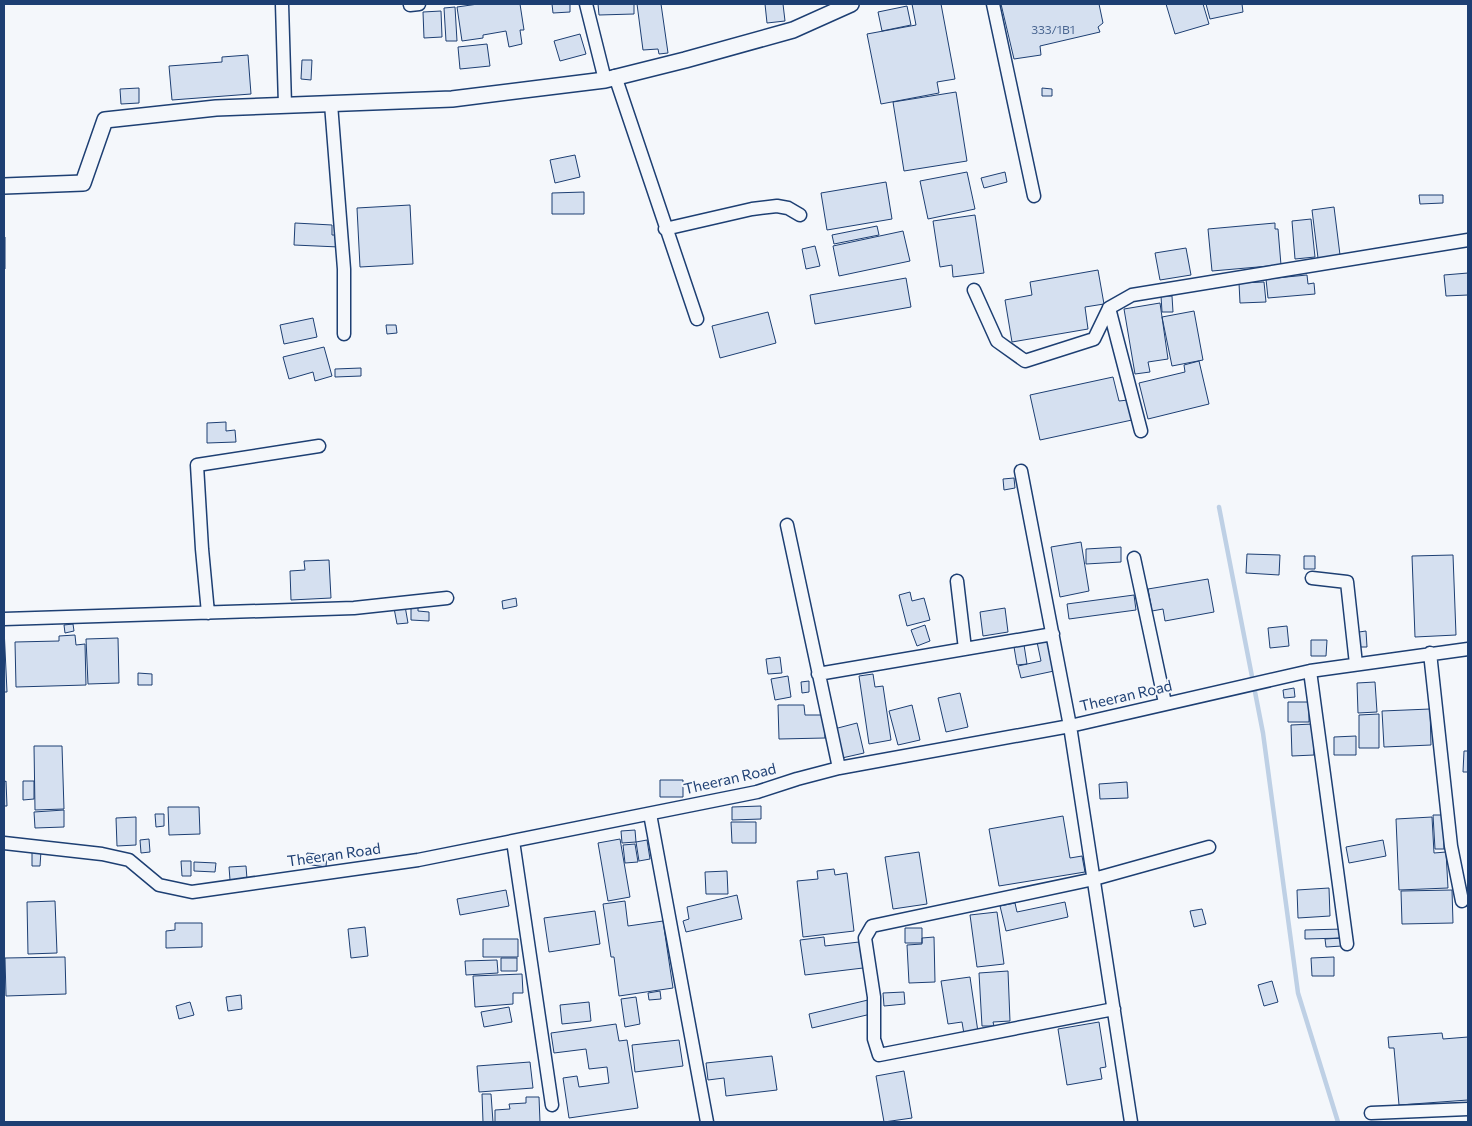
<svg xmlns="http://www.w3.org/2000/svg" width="1472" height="1126" font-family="Commissioner,sans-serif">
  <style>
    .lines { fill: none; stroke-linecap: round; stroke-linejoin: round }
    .stream { stroke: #bed0e5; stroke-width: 4.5 }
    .building { fill: #d5e0f0; stroke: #1d3f73 }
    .minor-casing { stroke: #1d3f73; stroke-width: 15 }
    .tertiary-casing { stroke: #1d3f73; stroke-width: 18 }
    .minor { stroke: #f4f7fb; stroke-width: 12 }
    .tertiary { stroke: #f4f7fb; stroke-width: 15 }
    .labels { text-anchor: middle; stroke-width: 4; stroke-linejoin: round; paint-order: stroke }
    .number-label { font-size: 12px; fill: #4b6792 }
    .street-label { font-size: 15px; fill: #1d3f73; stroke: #f4f7fb }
  </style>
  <rect width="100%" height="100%" fill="#f4f7fb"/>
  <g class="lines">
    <path class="stream" d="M1219,507l44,226 35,260 40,129"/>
  </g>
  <path class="building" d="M478,4h42l4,26h-4l2,14 -13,3 -3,-16 -23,4v3l-21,3 -5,-34z
    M552,4h18v8l-17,1z
    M598,4h36v10l-35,1z
    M637,4h24l7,49 -9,1 -1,-5 -15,1z
    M765,4h18l2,17 -18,2z
    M912,4h29l14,75 -18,3 2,11 -58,11 -14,-70 49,-9z
    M1001,4h98l4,19 -5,4 2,5 -60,14 1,9 -27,4z
    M1166,4h37l6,20 -34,10z
    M1206,4h36l1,8 -33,7z
    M907,6l4,19 -29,6 -4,-19z
    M455,7l2,34h-11l-2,-33z
    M441,11l1,26 -18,1 -1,-26z
    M580,34l6,20 -26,7 -6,-20z
    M487,44l3,22 -30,3 -2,-22z
    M248,55l3,39 -79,6 -3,-34 53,-4v-5z
    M302,60h10l-1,20 -10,-1z
    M139,88v15l-18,1 -1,-15z
    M1042,88l10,1v7h-10z
    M956,92l11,69 -63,10 -11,-69z
    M575,155l5,22 -25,6 -5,-23z
    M967,172l8,37 -47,10 -8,-38z
    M1005,172l2,10 -23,6 -3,-10z
    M886,182l6,37 -65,11 -6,-37z
    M584,192v22h-32v-21z
    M1419,195h24v8l-23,1z
    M410,205l3,59 -53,3 -3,-59z
    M1334,207l6,48 -22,3 -6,-48z
    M975,215l9,58 -31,4 -1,-12 -12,2 -7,-46z
    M1311,219l4,38 -20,2 -3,-38z
    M295,223l37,2v10h7v12l-45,-2z
    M1275,223v6h3l3,36 -69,6 -4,-42z
    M877,226l2,9 -45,9 -2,-9z
    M903,231l7,30 -71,15 -6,-30z
    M4,237h1v32h-1z
    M815,246l5,20 -14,3 -4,-20z
    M1186,248l5,27 -31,5 -5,-27z
    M1098,270l6,34 -19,3 3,22 -76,13 -7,-42 27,-5 -2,-13z
    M1468,273v22l-22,1 -2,-21z
    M1307,275l1,9 6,-1 1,11 -47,4 -2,-19z
    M906,278l5,29 -96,17 -5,-29z
    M1264,282l2,20 -26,1 -1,-20z
    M1161,296h11l1,16h-11z
    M1160,303l8,56 -20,3 2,10 -15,2 -11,-65z
    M1194,311l9,49 -31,6 -10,-49z
    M768,312l8,31 -56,15 -8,-32z
    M313,318l4,19 -33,7 -4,-19z
    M386,325h10l1,8 -10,1z
    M324,347l8,29 -17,5 -2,-9 -24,7 -6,-22z
    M1199,361l10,43 -61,15 -9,-36 46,-11 -1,-7z
    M361,368v8l-26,1v-8z
    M1113,377l6,24 9,-1 4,20 -92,20 -10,-45z
    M226,422v9l9,-1 1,12 -29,1v-20z
    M1014,478l1,10 -11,2 -1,-11z
    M1081,542l8,49 -29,6 -9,-50z
    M1121,547v15l-35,2v-15z
    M1247,554l33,1 -1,20 -33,-2z
    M1453,555l3,80 -41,2 -3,-81z
    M1304,556h11v13h-11z
    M329,560l2,38 -40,2 -1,-29 15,-1 -1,-9z
    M1208,579l6,33 -49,9 -2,-12 -11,2 -4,-22z
    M910,592l2,9 12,-3 6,22 -23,6 -8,-31z
    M1134,595l2,15 -67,9 -2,-15z
    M516,598l1,8 -14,3 -1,-8z
    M405,606l3,17 -11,1 -3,-16z
    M411,606l7,1v4l11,1v9l-18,-1z
    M1005,608l3,24 -25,4 -3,-24z
    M73,624l1,7 -9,2 -1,-8z
    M925,625l5,16 -13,5 -6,-16z
    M1287,626l2,20 -19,2 -2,-20z
    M4,628l3,64h-3z
    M1366,631l1,16h-8v-15z
    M75,635l1,10 9,-1 1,41 -70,2 -1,-45 44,-1v-5z
    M118,638l1,45 -31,1 -2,-45z
    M1048,640l6,31 -33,7 -3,-12 23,-5 -4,-19z
    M1311,640h16l-1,16h-15z
    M1024,645l3,19 -10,1 -3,-18z
    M780,657l2,16 -14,1 -2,-15z
    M138,673l14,1v11h-14z
    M873,674l2,13 8,-1 8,54 -22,4 -10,-68z
    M788,676l3,21 -16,3 -4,-21z
    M809,681v11l-7,1 -1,-11z
    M1375,682l2,30 -19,1 -1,-30z
    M1294,688l1,9 -11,1 -1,-8z
    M960,693l8,34 -22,5 -8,-34z
    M1288,702h21v20h-21z
    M778,705h26l1,10h19l1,23 -46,1z
    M912,705l8,35 -22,5 -9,-34z
    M1430,709l1,36 -47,2 -2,-36z
    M1379,714v34h-20v-33z
    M857,723l7,30 -22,5 -8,-29z
    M1313,724l1,31 -22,1 -1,-31z
    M1356,736v19h-22v-18z
    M34,746h28l2,63 -29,1z
    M1464,751h4v21h-5z
    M660,780h23v17h-23z
    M6,781l1,25h-3v-24z
    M23,781h11v18l-11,1z
    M1127,782l1,16 -28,1 -1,-15z
    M761,806v13l-29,1v-13z
    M168,807h31l1,27 -31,1z
    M64,810v17l-29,1 -1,-16z
    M155,814h9v12l-8,1z
    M1433,815h10l1,34h-9z
    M1063,816l7,42 12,-2 3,16 -86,14 -10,-57z
    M136,817v28l-19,1 -1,-28z
    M1432,817l2,36 12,-1 2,36 -49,2 -3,-71z
    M731,822h25v21h-24z
    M635,830l1,12 -14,1 -1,-12z
    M149,839l1,13 -9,1 -1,-13z
    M620,839l10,58 -22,4 -10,-58z
    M647,840l3,19 -11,2 -3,-19z
    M1383,840l3,16 -37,7 -3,-16z
    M635,844l3,18 -13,1 -2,-18z
    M32,851h9l-1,15h-8z
    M919,852l8,52 -34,5 -8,-52z
    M307,853l20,2 -1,12 -21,-3z
    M181,861h10v15h-9z
    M194,862l22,1 -1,9 -21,-1z
    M246,866l1,13 -17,1 -1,-13z
    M834,869l1,6 12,-2 7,58 -51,6 -6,-56 21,-2 -1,-8z
    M727,871l1,23h-22l-1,-22z
    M1329,888l1,28 -32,2 -1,-28z
    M506,890l3,16 -49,9 -3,-16z
    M1452,890l1,33 -51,1 -1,-33z
    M737,895l5,24 -56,13 -3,-11 6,-2 -2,-12z
    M55,901l2,52 -29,1 -1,-52z
    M625,901l3,25 35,-5 10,67 -54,8 -5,-39h-3l-8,-53z
    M1065,902l3,15 -62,14 -6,-25 15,-3 2,9z
    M1202,909l4,15 -12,3 -4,-16z
    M595,911l5,33 -51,8 -5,-34z
    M997,912l7,52 -27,3 -7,-52z
    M175,923h27v24l-36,1v-17l9,-1z
    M365,927l3,29 -17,2 -3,-29z
    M905,928h17v15h-17z
    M1343,929v9l-38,1v-9z
    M824,937l1,9 34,-4 4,26 -58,7 -5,-35z
    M934,937l1,45 -26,1 -2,-38 15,-1v-6z
    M1341,938l1,8 -16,1 -1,-8z
    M483,939h35v18h-35z
    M65,957l1,37 -60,2 -1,-38z
    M1334,957v19h-22l-1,-18z
    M501,958h16v13h-16z
    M497,960l1,13 -32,2 -1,-14z
    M1008,971l2,50 -17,1 1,4h-12l-3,-53z
    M522,974l1,19h-10v11l-38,3 -2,-31z
    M970,977l8,55 -14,2 -2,-12 -14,2 -7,-43z
    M1272,981l6,21 -14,4 -6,-21z
    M660,991l1,8 -12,1 -1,-7z
    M904,992l1,12 -21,2 -1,-13z
    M241,995l1,14 -14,2 -2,-14z
    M636,997l4,27 -15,3 -4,-28z
    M868,1000l3,14 -59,14 -3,-14z
    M190,1002l4,13 -15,4 -3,-13z
    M589,1002l2,19 -29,3 -2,-19z
    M509,1007l3,15 -28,5 -3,-15z
    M1099,1022l7,45 -6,1 2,11 -35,6 -9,-56z
    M616,1024l3,17 8,-1 11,68 -69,10 -6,-40 14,-2 2,11 30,-4 -2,-16 -18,2 -3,-20 -32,4 -3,-20z
    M1442,1033l1,6 25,-2v63l-69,5 -5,-57h-5l-1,-11z
    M679,1040l4,26 -48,6 -3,-27z
    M772,1056l5,34 -51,6 -2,-18 -16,2 -2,-17z
    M530,1062l3,26 -54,4 -2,-26z
    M904,1071l8,47 -28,4 -8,-46z
    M482,1094h9l2,28h-10z
    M526,1097h13l1,25h-45v-12l15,-1 -1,-5 17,-1z"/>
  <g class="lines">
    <g class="minor-casing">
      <path id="minor" d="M282,4l3,101
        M586,4l19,76
        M993,4l41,192
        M410,5l9,-1
        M615,76l82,243
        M331,104l13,165v65
        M665,229l87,-20 25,-3 11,2 12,7
        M974,290l23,51 28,20 69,-22 15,-31
        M1141,431l-32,-123 23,-13 336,-55
        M1021,471l49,255 61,396
        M787,525l52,243
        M1134,558l31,145
        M1312,578l35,4 9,82
        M957,581l8,68
        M208,613l-6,-64 -5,-84 122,-19
        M4,619l350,-11 93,-10
        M1430,653l21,193 11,55
        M1310,671l37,273
        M818,674l235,-40
        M650,814l57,308
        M513,841l39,264
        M4,843l98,11 27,6 30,25 33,7 226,-32 339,-68 40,-13 42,-11 231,-42 240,-55 158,-22
        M1114,1009l-235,46 -5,-16v-42l-9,-59 7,-12 222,-47 115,-32
        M1371,1113l97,-4"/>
    </g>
    <g class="tertiary-casing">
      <path id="tertiary" d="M4,186l79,-3 22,-63 111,-12 236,-9 153,-19 80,-20 108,-30 58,-26"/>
    </g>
    <use href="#minor" class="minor"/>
    <use href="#tertiary" class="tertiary"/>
  </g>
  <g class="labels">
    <g class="number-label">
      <text x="1053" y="34">333/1B1</text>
    </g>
    <g class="street-label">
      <text transform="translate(1126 696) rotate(-13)" y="5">Theeran Road</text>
      <text transform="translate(730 779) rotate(-13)" y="5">Theeran Road</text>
      <text transform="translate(334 855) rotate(-8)" y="5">Theeran Road</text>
    </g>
  </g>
  <rect width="1472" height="1126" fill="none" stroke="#1d3f73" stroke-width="10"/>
</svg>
